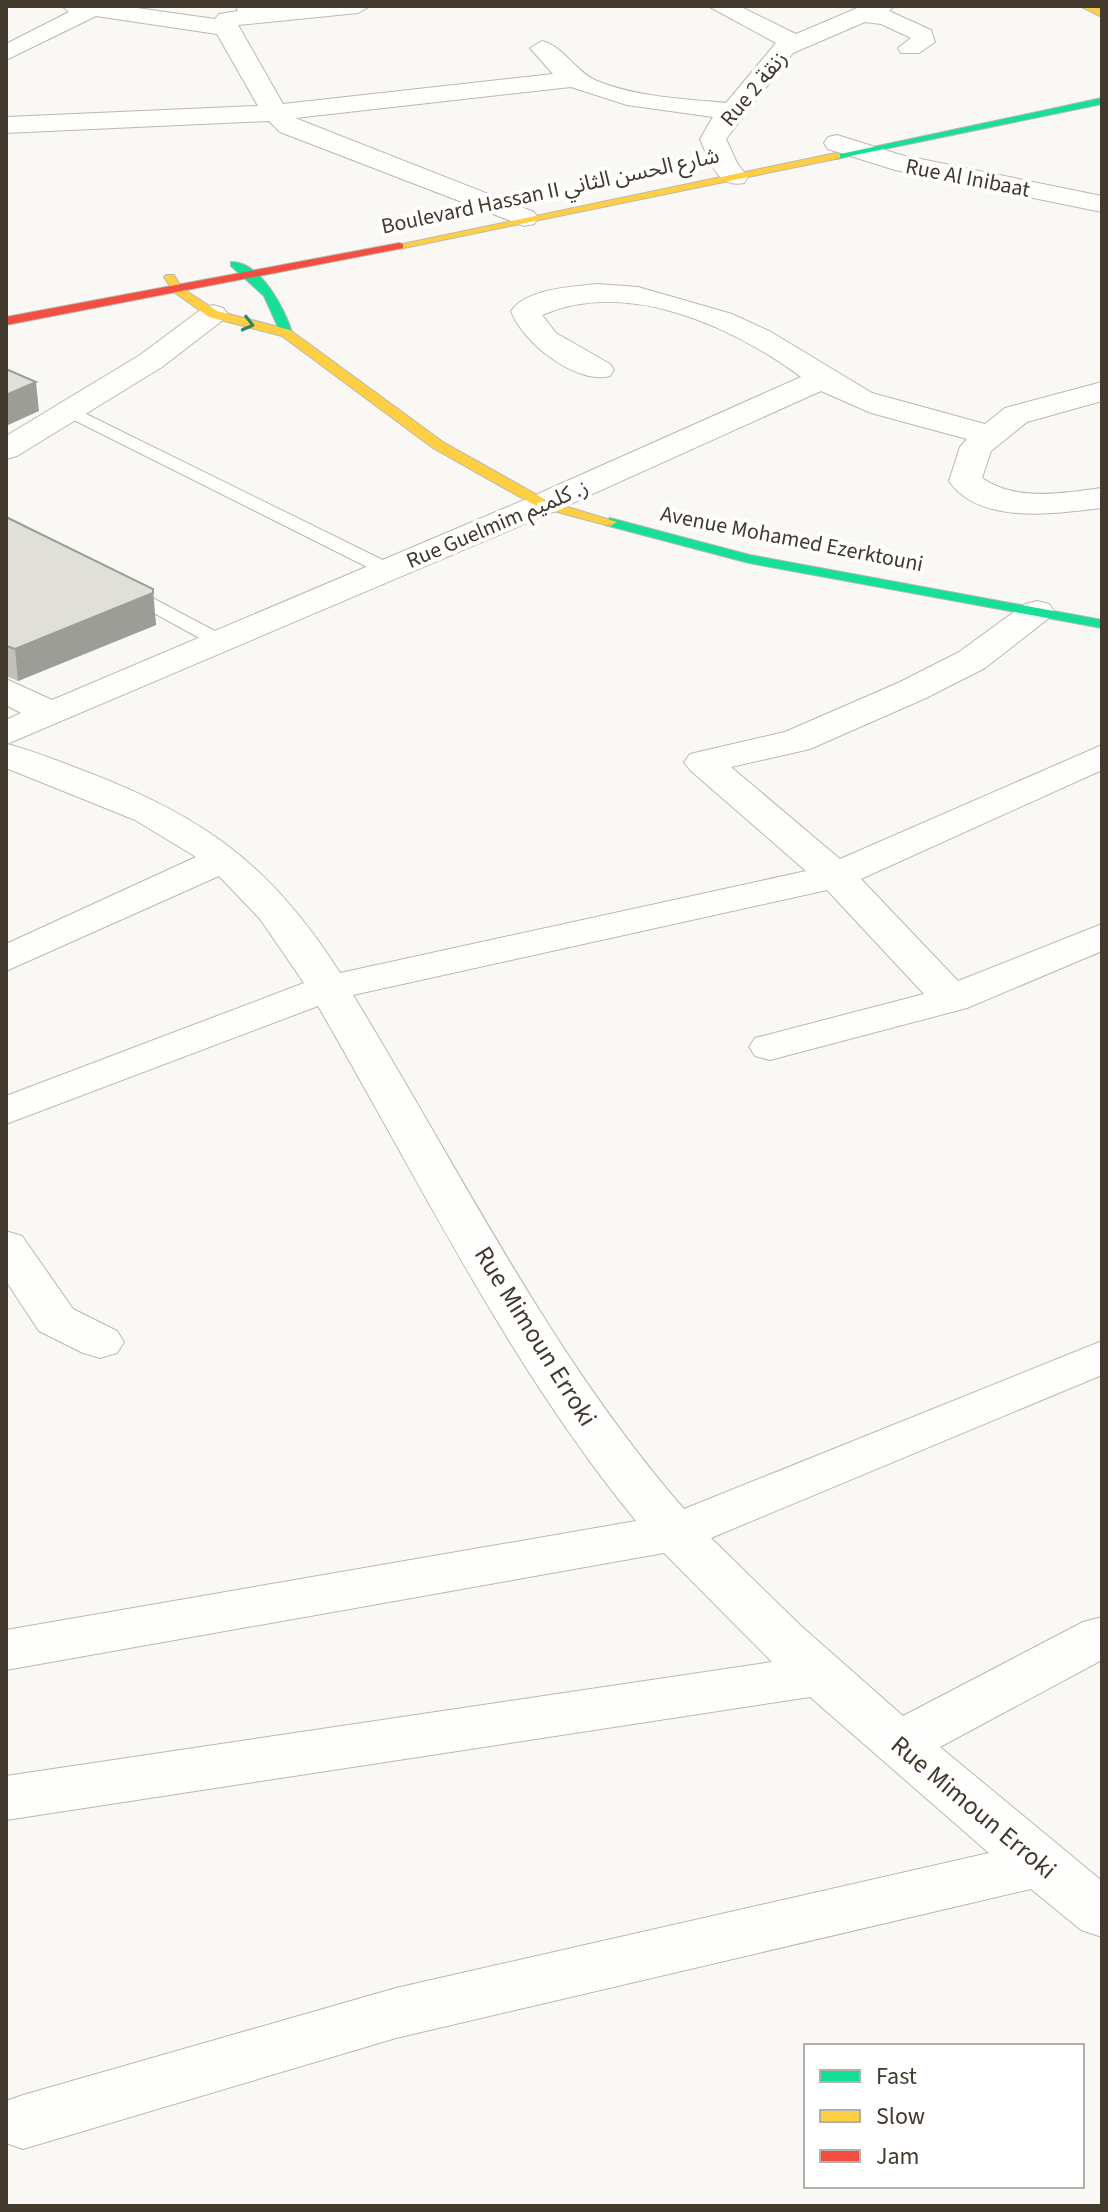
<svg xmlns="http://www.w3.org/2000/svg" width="1108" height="2212" font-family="'Source Sans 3','Noto Sans Arabic',sans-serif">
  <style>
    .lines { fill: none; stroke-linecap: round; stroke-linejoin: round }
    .lane-casing { stroke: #bcb8b0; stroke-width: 2 }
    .street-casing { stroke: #bcb8b0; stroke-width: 2 }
    .fast-casing { stroke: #bcb8b0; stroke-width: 2 }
    .slow-casing { stroke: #bcb8b0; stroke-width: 2 }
    .jam-casing { stroke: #bcb8b0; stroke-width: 2 }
    .lane { fill: #fefefd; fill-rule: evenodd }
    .street { fill: #fefefd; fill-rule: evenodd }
    .fast { fill: #16e098; fill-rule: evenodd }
    .slow { fill: #ffcf43; fill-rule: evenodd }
    .jam { fill: #f24e42; fill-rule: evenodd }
    .wall { fill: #c1c1ba }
    .shaded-wall { fill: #9d9d97 }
    .building { fill: #e0e0d8; stroke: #9d9d97; stroke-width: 2 }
    .oneway { stroke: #2e855d }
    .labels { text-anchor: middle; stroke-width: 8; stroke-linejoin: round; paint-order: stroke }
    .far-street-label { font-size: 22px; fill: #413a2d; stroke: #fff }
    .street-label { font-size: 26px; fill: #413a2d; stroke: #fff }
  </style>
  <rect width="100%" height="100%" fill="#faf8f4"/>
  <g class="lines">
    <g class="lane-casing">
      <path id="lane" d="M72,407l323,159 2,4 -2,4h-14l-315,-158v-8z
        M128,585l100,53 3,4 -10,6 -7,-2 -93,-51 -2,-4z"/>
    </g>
    <g class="street-casing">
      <path id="street" d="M62,6h61l92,13 4,-5 19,-3 -2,-5h134l-12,7 -120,12 45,79 270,-30 -23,-26 12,-7c21,5 34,31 55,40 40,16 87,18 129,22l50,-60 -68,-37h31l57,28 66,-28h32l-5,5 42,19 4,12 -16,11h-18l-3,-5 13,-10 -30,-14 -16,-2 -72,31 -67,86 11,24 11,14 -4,6c-27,6 -35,-24 -44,-44l13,-22 -86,-12 -56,-18 -276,31 239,94 4,6 -4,6 -10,2 -244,-94 -11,-11 -263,12v-16l252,-11 -41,-72 -121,-18 -90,44v-16l63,-32z
        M837,135l64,20 201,41v16l-207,-42 -67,-21 -4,-6 4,-6z
        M597,284l41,3 94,27 39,18 101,61 113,31 20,-16 97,-26v19l-75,21 -36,29 -9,27c35,24 80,15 120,10v20c-45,5 -122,18 -153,-27l11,-34 7,-8 -96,-26 -50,-22 -266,120 -548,233c27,7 54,18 80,28 118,45 185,94 253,201l466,-102 -116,-101 -6,-8 6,-8 95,-22 115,-50 59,-30 66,-48 12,-3 12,3 5,7 -5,7 -64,50 -59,30 -116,51 -79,18 109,92 262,-114v25l-241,109 97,102 144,-57v27l-135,57 -197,52 -15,-4 -6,-9 6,-9 169,-44 -97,-104 -474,105c106,173 197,360 331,514l418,-168v34l-391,163 89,87 103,91 180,-94 19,-5v43l-162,87 162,134v56l-21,-7 -50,-41 -635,149 -373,111 -17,-6v-42l17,-6 373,-107 593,-135 -179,-156 -804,123v-44l766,-114 -108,-109 -658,117v-40l630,-109c-127,-155 -217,-341 -318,-515l-312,118v-28l298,-113 -44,-64 -41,-43 -213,95v-27l190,-87 -61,-37 -129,-52v-48l15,-7 -15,-8v-26l46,21 479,-203 270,-120c-69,-51 -174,-99 -259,-62l14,18 54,31 4,6 -4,6c-34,9 -88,-34 -99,-65 16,-23 61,-24 86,-27z
        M213,305l10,3 5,6 -5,6 -61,47 -145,89 -11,3v-23l134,-81 63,-47z
        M6,1231l16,5 51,73 44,22 7,11 -7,11 -17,5 -17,-5 -44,-22 -33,-50z"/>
    </g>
    <g class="fast-casing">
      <path id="fast" d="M1102,98v6l-266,55 -5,-3z
        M231,262c28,-2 55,48 61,71l-2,3h-8l-18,-40 -33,-30z
        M610,518l140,37 352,65v8l-353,-65 -144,-38 -2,-3z"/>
    </g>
    <g class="slow-casing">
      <path id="slow" d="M1080,6h13l9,4v7z
        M836,153l4,1v4l-441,91 -6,-3z
        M166,275h8l8,13 35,23 73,19 153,112 105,59 69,21 -7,4 -72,-19 -105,-59 -151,-112 -73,-19 -35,-25 -10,-15z"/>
    </g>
    <g class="jam-casing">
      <path id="jam" d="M399,243l4,1v4l-397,77v-8z"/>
    </g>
    <use href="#lane" class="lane"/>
    <use href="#street" class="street"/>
    <use href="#fast" class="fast"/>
    <use href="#slow" class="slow"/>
    <use href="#jam" class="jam"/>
  </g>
  <path class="wall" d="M6,517l150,103v5l-138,56 -12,-5z"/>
  <path class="shaded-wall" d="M36,382l3,29 -33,15v-31z
    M153,589l3,36 -138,56 -3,-32z"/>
  <path class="building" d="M6,369l30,13 -30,13z
    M6,517l147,72v4l-138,56 -9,-3z"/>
  <defs><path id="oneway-chevron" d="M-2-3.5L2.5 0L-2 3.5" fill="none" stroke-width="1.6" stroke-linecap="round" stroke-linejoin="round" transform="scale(2)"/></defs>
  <use class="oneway" href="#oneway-chevron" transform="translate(248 324) rotate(14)"/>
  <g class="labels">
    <g class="far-street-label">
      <text transform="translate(753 88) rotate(-50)" y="8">Rue 2 زنقة</text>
      <text transform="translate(968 177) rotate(11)" y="8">Rue Al Inibaat</text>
      <text transform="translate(550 190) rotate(-12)" y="8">Boulevard Hassan II شارع الحسن الثاني</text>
      <text transform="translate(497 523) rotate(-23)" y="8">Rue Guelmim ز. كلميم</text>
      <text transform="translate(792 538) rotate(11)" y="8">Avenue Mohamed Ezerktouni</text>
    </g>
    <g class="street-label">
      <text transform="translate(536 1336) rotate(58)" y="9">Rue Mimoun Erroki</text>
      <text transform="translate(974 1807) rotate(40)" y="9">Rue Mimoun Erroki</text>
    </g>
  </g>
  <rect width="1108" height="2212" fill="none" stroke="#413a2d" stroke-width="16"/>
  <rect x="804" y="2044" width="280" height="144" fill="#ffffff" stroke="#b3b0ab" stroke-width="2"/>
  <rect x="820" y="2070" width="40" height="12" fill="#16e098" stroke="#b3b0ab" stroke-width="2"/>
  <text x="876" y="2084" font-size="24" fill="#413a2d">Fast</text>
  <rect x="820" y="2110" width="40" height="12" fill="#ffcf43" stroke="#b3b0ab" stroke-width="2"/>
  <text x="876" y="2124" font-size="24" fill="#413a2d">Slow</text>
  <rect x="820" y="2150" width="40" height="12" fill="#f24e42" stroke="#b3b0ab" stroke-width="2"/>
  <text x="876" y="2164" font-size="24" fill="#413a2d">Jam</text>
</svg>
